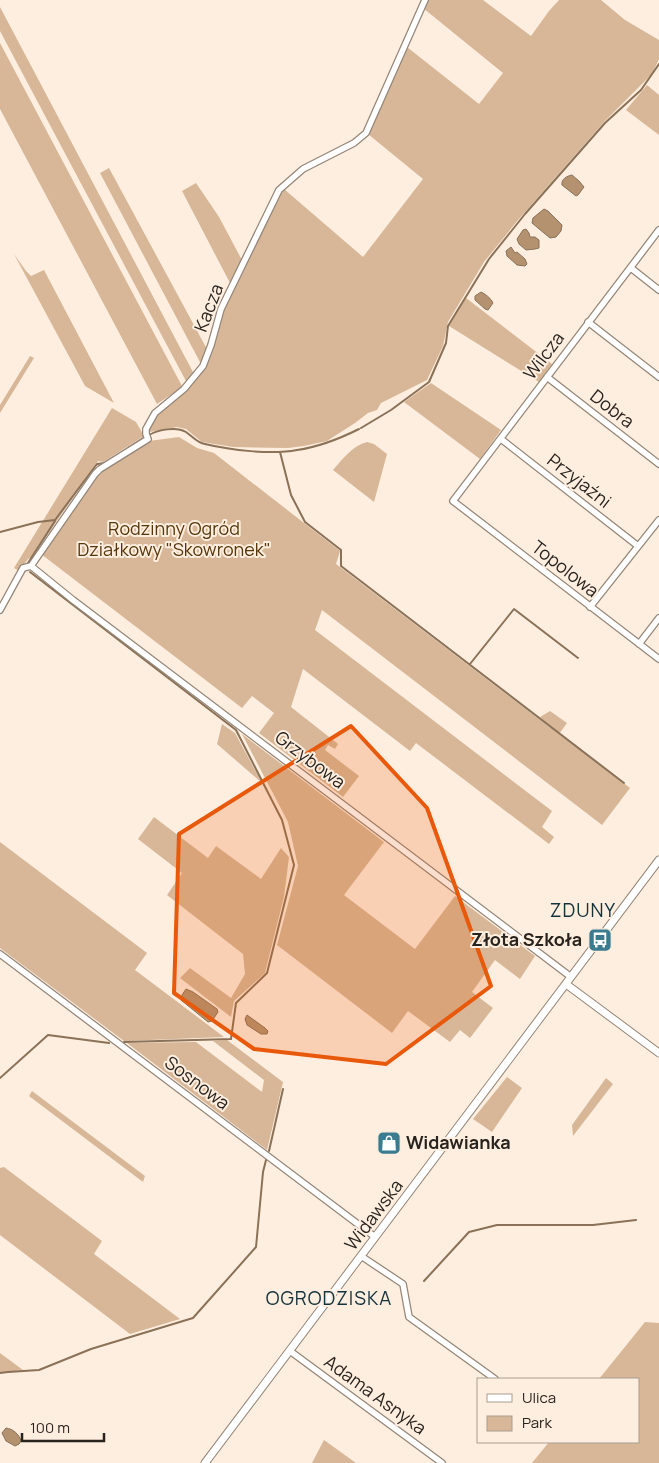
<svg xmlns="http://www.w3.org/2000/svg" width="659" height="1463" font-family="Manrope,sans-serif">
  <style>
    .green { fill: #d7b797 }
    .water { fill: #b49270; stroke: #8a7157 }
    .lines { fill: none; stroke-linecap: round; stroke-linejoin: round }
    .stream { stroke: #8a7157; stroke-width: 2 }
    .minor-casing { stroke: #948678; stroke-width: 8 }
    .tertiary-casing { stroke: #948678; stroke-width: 9 }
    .minor { stroke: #fff; stroke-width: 5.5 }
    .tertiary { stroke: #fff; stroke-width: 7 }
    .marked { fill: #e8590c; fill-opacity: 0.2; stroke: #e8590c; stroke-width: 4; stroke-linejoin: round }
    .labels { text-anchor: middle; stroke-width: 4; stroke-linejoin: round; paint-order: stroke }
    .street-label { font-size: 18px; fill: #28231d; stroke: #feeedf }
    .park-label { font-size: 18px; fill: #573509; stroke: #feeedf }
    .poi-label { font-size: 18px; font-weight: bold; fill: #28231d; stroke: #feeedf; text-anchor: end }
    .neighbourhood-label { font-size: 19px; letter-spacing: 1px; fill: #13323b; stroke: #feeedf }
  </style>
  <rect width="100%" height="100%" fill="#feeedf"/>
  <path class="green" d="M427,0h56l48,36 18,-25 10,-11h42l24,20 34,20v19l-7,15 -48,48 -86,98 -34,42 -36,60 -5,24 -16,34 -46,23 -4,7 -9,3 -13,10 -28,18 -23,5 -16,2 -55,-1 -31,-5 -16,-13 -9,-2 -27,5 -1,-5 8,-13 28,-23 17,-19 10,-18 9,-37 40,-86 23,-42 79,68 60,-78 -55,-45 39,-87 72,57 24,-31 -80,-65z
    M0,7l194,367 -7,9 -187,-352z
    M0,43l183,345 -11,6 -15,10 -157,-295z
    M647,85l12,10v40l-33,-25z
    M109,168l99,183 -7,13 -101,-191z
    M196,183l23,34 24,45 -13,21 -48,-92z
    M14,254l12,17 5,5 13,-6 70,133 -29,-17z
    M466,298l86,66 -13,18 -90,-56z
    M30,356l4,2 -34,55v-8z
    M431,383l70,47 -21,29 -76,-57z
    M112,408l24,14 8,14 -41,26 -5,-1 -66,96 -4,2 -9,12 -5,-3z
    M179,437l18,11 17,5 126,98 -4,13 216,165 -12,-12 10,-6 17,12 -8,11 71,54 -28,37 -280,-215 -7,20 237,181 -10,16 12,10 -5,7 -133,-101 -6,8 -107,-82 -12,38 47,37 -3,5 -7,-4 -3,5 34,26 -16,21 -84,-64 15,-20 -22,-17 -10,12 -201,-154 59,-82 49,-31z
    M367,442l7,2 13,10 -13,48 -41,-32c9,-10 20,-25 34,-28z
    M222,724l13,9 27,50 -45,-39z
    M242,734l142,108 -40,53 71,54 40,-53 80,60 -15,23 -25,-19 -23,32 21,16 -23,30 -10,-8 -10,12 -42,-31 -16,22 -115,-88 21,-79 -10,-44z
    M154,817l54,41 8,-12 45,33 20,-31 8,9 -5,40 -19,76 -31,28 -3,16 -51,-39 10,-10 41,30 14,-24 -2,-20 -76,-59 15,-22 -44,-34z
    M0,842l147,111 -12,17 89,67 -100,4 -124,-93z
    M227,1040l56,42 -16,68 -140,-107 69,-1 66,50 2,-12 -51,-39z
    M507,1077l15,11 -30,44 -19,-13z
    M606,1078l7,6 -40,52 -1,-11z
    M32,1091l113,85 -2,6 -114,-86z
    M4,1167l98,74 -8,13 86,65 -50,15 -130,-99v-67z
    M645,1322l14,1v140h-127l17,-21h89v-63h-39z
    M0,1353l23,17 -23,3z
    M324,1440l32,23h-44z"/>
  <path class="water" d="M572,175l7,6 5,6 -6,8 -2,1 -14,-11c-1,-6 5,-9 10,-10z
    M544,209l4,2 14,14 -1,6 -5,6 -6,1 -18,-15 1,-5z
    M526,229l3,4 1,4h5l4,3v8l-4,1 -9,1 -7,-6 -2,-5 6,-9z
    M511,247l4,6 2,-1 8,7 2,5 -2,2 -8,-1 -10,-9 -1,-5z
    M481,292c4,2 10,6 12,11l-5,7 -3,-1 -10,-9v-4z
    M186,989l7,3 24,17 1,3 -6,9 -4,1 -27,-22 1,-5z
    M247,1015l18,13 3,3 -1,3h-6l-14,-9 -2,-6z
    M6,1428c7,1 13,6 15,13l-2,3 -4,2 -9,-5 -4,-8z"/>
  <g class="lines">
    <path class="stream" d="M361,428l30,-18 38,-28 17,-39 2,-17 41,-67 36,-45 80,-91 36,-33 18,-26
      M149,435c9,-5 27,-9 37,-3 6,4 11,11 19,12 25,6 66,11 92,6 21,-3 42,-11 62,-21
      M128,448l17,-11
      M280,452l11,43 14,27 36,28v16l283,217
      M0,532l38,-10 17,-2 42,-56 8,-1
      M28,563l27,-42
      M30,572l206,158 46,90 12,45 -27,108 -31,30 -5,36 -107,3
      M470,664l44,-55 64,49
      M0,1078l48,-43 61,8
      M269,1151l14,-62
      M424,1281l45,-49 28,-7h96l43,-5
      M0,1373l8,-1 31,-2 52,-21 102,-31 63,-71 7,-75 3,-12"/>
    <g class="minor-casing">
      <path id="minor" d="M659,230l-206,271 206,158
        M631,268l28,22
        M588,322l71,55
        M547,377l112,87
        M501,439l137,107
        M31,566l42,34 498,377
        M590,607l69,-87
        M0,610l23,-42 8,-2 64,-92 5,-5 48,-30 -2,-5v-5l9,-16 29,-24 19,-23 8,-21 10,-36 58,-119 24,-21 51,-26 12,-10 59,-133
        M639,644l20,-26
        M0,954l375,283
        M361,1256l42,28 6,33 86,62
        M290,1351l152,112"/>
    </g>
    <g class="tertiary-casing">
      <path id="tertiary" d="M566,984l93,69
        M205,1463l454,-603"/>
    </g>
    <use href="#minor" class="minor"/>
    <use href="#tertiary" class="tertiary"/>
  </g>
  <path class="marked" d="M351,726l76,82 64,178 -105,78 -132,-15 -80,-56 5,-159z"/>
  <defs>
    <g id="bus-square" transform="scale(1.25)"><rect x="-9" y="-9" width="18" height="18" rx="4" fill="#3b7b8f" stroke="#feeedf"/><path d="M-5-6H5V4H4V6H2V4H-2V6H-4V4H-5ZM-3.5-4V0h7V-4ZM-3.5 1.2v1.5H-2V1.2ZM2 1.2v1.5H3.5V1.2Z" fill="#fff"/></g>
    <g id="shop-square" transform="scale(1.25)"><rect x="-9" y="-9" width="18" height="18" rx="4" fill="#3b7b8f" stroke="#feeedf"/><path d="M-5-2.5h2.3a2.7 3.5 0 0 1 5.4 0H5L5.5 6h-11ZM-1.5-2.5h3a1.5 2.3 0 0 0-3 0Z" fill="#fff"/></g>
  </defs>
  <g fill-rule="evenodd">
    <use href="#bus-square" x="600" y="940"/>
    <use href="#shop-square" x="389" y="1143"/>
  </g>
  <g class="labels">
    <g class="street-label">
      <text transform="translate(209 308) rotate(-69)" y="6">Kacza</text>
      <text transform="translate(544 356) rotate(-53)" y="6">Wilcza</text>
      <text transform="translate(612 409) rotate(38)" y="6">Dobra</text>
      <text transform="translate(579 481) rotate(38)" y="6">Przyjaźni</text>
      <text transform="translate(565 569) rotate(38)" y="6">Topolowa</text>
      <text transform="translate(310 760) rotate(37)" y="6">Grzybowa</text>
      <text transform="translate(197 1083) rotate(37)" y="6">Sosnowa</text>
      <text transform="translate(374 1215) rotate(-53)" y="6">Widawska</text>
      <text transform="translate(375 1395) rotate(36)" y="6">Adama Asnyka</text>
    </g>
    <g class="park-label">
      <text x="174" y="535">Rodzinny Ogród<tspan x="174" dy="21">Działkowy "Skowronek"</tspan></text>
    </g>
    <g class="poi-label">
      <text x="582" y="946">Złota Szkoła</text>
      <text x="406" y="1149" text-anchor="start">Widawianka</text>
    </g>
    <g class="neighbourhood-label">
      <text x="583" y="917">ZDUNY</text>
      <text x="329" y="1305">OGRODZISKA</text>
    </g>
  </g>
  <rect x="477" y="1378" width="162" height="65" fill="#feeedf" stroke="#a89d91"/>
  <rect x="487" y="1394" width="25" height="8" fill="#ffffff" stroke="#a89d91"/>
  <text x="522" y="1403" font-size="15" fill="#28231d">Ulica</text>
  <rect x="487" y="1416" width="25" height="15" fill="#d7b797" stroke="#a89d91"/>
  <text x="522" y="1428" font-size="15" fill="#28231d">Park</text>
  <path d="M22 1433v8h82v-8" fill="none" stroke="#28231d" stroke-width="2.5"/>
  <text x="30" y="1433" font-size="15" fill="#28231d" stroke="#feeedf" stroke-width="4" paint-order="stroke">100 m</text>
</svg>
